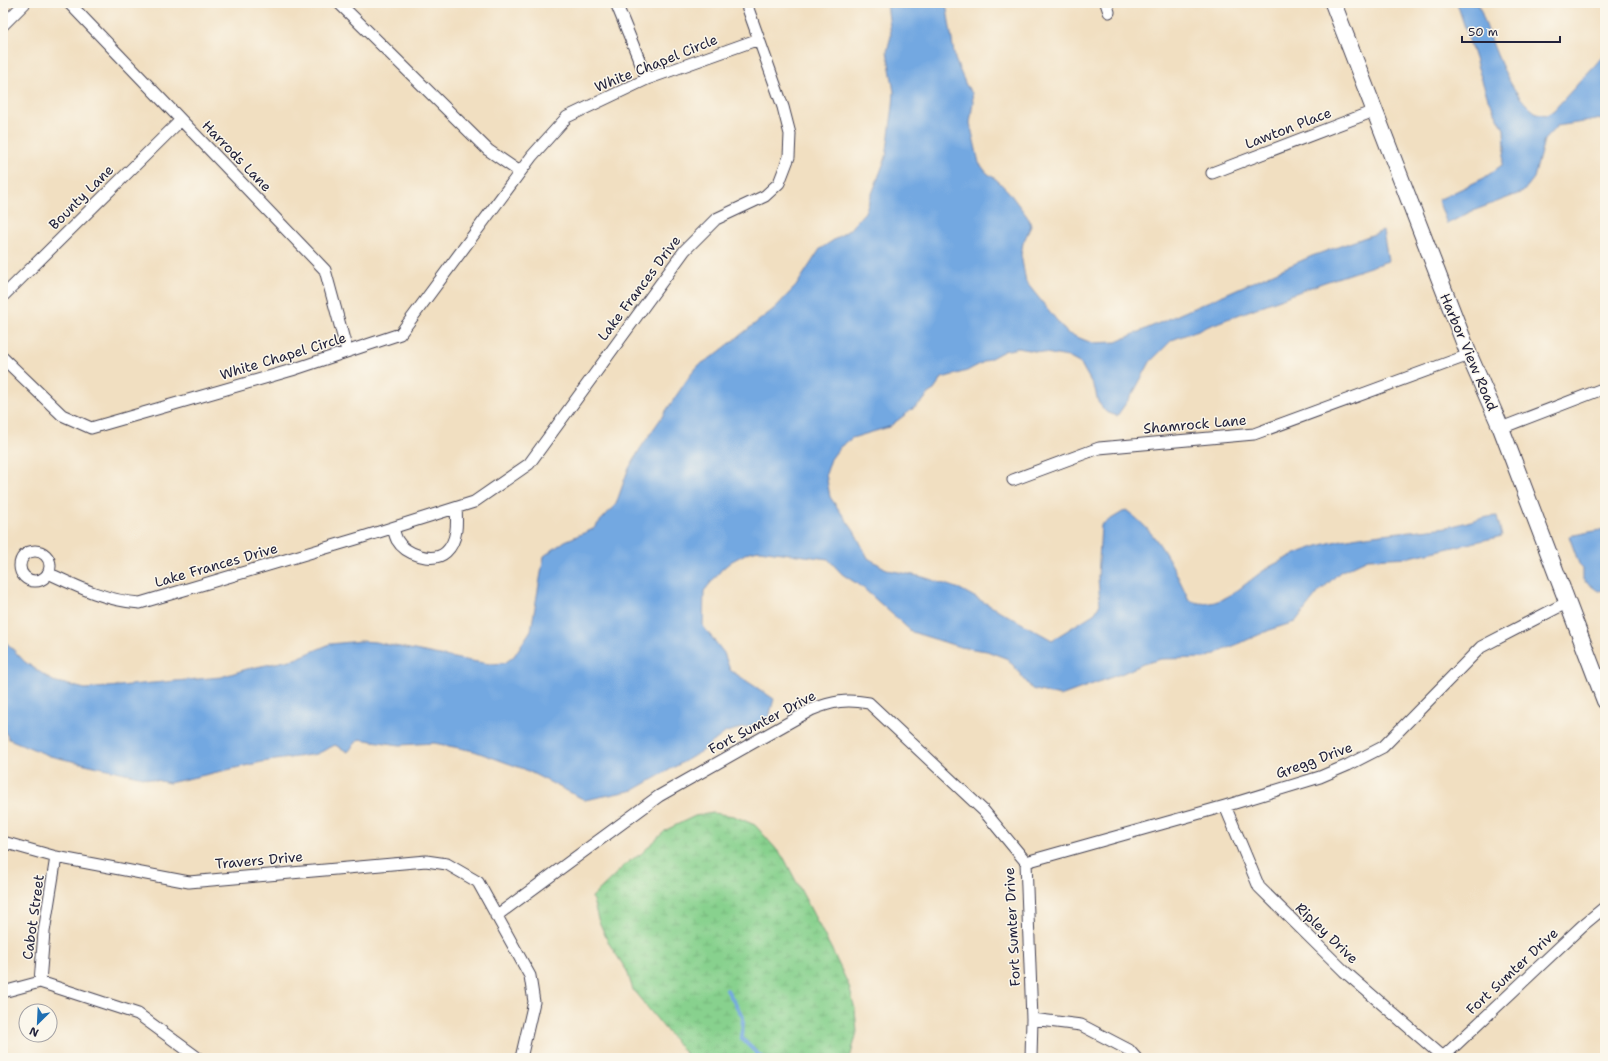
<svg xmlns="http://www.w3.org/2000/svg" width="1608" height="1061" font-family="'Shantell Sans',sans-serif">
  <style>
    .wetland { fill: url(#wetland-marsh); stroke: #557a64 }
    .water { fill: #73a8e1; stroke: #4a658e }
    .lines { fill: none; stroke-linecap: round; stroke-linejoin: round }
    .stream { stroke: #73a8e1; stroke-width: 4 }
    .minor-casing { stroke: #413e4f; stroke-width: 13 }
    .secondary-casing { stroke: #413e4f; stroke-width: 18 }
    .minor { stroke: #fff; stroke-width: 11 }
    .secondary { stroke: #fff; stroke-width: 16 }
    .labels { text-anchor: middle; stroke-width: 3; stroke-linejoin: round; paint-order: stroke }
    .street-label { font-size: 14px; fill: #22223b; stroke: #fbf7ec }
  </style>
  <defs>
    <pattern id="wetland-marsh" width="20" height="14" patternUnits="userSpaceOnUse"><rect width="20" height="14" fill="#88d18e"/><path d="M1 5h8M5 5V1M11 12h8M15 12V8" fill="none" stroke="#75b37b"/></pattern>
  </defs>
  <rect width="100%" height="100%" fill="#fbf7ec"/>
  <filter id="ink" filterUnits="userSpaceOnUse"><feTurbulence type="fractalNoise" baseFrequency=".025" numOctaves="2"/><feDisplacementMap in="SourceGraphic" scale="8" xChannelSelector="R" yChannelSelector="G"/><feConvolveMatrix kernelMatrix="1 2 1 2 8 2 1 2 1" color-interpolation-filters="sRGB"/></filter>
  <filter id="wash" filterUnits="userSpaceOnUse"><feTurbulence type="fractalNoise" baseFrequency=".012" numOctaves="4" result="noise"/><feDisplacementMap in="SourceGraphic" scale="16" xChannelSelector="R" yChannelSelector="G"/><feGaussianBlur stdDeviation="0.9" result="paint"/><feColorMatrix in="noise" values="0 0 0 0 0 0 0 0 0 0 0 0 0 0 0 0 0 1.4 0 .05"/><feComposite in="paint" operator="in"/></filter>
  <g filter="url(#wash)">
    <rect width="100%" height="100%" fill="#f1dfc1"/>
    <path class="wetland" d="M713,813l21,3 21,9 29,33 48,92 17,36 6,23 2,23 -7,26h-165v-5l-52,-63 -6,-19 -19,-29 -10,-23 -6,-22 36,-35 13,-8 25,-24 29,-14z"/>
    <path class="water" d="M887,3h59l9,56 11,26 6,8 1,9 -3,21 9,40 8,10 10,7 11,11 21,28 2,7 -8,17 -2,12 5,27 41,51 25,10 24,-1 196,-86 71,-25 5,30 -66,22 -150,57 -22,22 -15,28 -18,26 -11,-4 -8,-10 -3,-13 -14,-25 -13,-7 -50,-9 -14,3 -37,20 -25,7 -8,12 -5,3 -6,8 -34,26 -37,11 -12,9 -9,12 -5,15 4,23 24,34 14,27 20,12 35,7 37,12 92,51 43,-27 5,-9 -2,-26 3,-53 25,-15c33,24 46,54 63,90 29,13 52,-14 74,-29 7,-5 16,-9 24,-13 49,-24 106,-24 160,-31 17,-3 32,-10 50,-11l5,20 -92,21 -42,2 -28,13 -22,21 -23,29 -23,7 -66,29 -45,1 -18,5 -20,9 -63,23 -28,-7 -24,-30 -21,-8 -27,-4 -48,-15 -50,-45 -20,-13 -14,-15 -69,-9 -10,2 -17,9 -10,8 -18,22 -1,35 21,27 6,17 44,29 -6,22 -42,11 -27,21 -65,37 -49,10 -61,-31 -50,-18 -40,-8 -34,2 -41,-6 -11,13 -13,-7 -18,9 -55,8 -93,21 -119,-27 -41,-17 -6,-11v-89l22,23 28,19 32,8 136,-12 26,-8 48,-10 35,-15 31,-3 14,1 84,17 31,5 15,-1 9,-7 17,-26 13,-74 21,-15 28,-12 23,-25 12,-34 12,-21 51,-75 8,-9 16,-10 60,-47 21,-22 24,-37 29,-19 16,-18 21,-55 7,-51 1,-14 -7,-41 4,-15z
      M1457,3h21c13,34 27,87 57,109 4,2 8,2 12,3l7,-5 51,-56v63l-9,3 -39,6 -13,14 -10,38 -11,14 -53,20 -23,12 -9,-24 46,-22 18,-13 3,-16 -1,-20 -16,-30z
      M1605,529v61l-7,1 -15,-11v-12l-4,-4 -10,-28z"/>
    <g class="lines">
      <path class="stream" d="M727,990l16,27 -1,22 20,19"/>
    </g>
  </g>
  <g filter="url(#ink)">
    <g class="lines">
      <g class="minor-casing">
        <path id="minor" d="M69,3l256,267 22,81
          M339,3l149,147 32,22
          M616,3l31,76
          M1106,3l3,9
          M3,25l22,-22
          M1212,173l162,-62
          M3,296l178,-176
          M3,358l59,57 29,13 201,-58 108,-36 132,-178 35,-39 80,-38 112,-40
          M1501,428l104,-40
          M1013,480l86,-32 155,-14 215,-79
          M393,528c1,3 2,8 4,12 8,14 36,24 49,12 12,-11 11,-30 10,-44
          M20 566a15 15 0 1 1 30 0a15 15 0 1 1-30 0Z
          M48,573c30,14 59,28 92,30l223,-66 111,-35 55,-38 156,-214 31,-31 49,-23 14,-13 10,-26 1,-23 -7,-27 -37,-104
          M1225,806l34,81 85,84 99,86
          M3,842l53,15 133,25 237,-21 21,3 31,18 52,94 4,26 -13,56
          M1026,862l199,-56 95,-29 28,-12 35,-18 98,-100 87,-45
          M496,916l163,-120 152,-86c22,-9 35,-11 58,-7l115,108 42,51 6,157 -1,39
          M40,982l4,-50 12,-75
          M3,992l37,-10 98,32 60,44
          M1032,1019l49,6 48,25 7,8
          M1442,1058l140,-132 23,-19"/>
      </g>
      <g class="secondary-casing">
        <path id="secondary" d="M1333,3l136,352 32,73 104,273"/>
      </g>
      <use href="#minor" class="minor"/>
      <use href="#secondary" class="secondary"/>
    </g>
  </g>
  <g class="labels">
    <g class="street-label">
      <text transform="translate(656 63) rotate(-22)" y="5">White Chapel Circle</text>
      <text transform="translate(1288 128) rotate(-21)" y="5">Lawton Place</text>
      <text transform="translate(237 156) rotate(46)" y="5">Harrods Lane</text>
      <text transform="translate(81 197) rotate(-45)" y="5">Bounty Lane</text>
      <text transform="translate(639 288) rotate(-53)" y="5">Lake Frances Drive</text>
      <text transform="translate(1469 352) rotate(67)" y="5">Harbor View Road</text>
      <text transform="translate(283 356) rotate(-17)" y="5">White Chapel Circle</text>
      <text transform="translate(1195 424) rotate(-5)" y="5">Shamrock Lane</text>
      <text transform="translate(216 565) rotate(-16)" y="5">Lake Frances Drive</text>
      <text transform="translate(762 722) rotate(-28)" y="5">Fort Sumter Drive</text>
      <text transform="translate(1314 760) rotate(-20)" y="5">Gregg Drive</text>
      <text transform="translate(259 860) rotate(-5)" y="5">Travers Drive</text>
      <text transform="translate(33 917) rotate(-82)" y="5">Cabot Street</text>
      <text transform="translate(1012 927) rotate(-93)" y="5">Fort Sumter Drive</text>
      <text transform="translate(1327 933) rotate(44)" y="5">Ripley Drive</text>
      <text transform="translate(1512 971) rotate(-43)" y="5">Fort Sumter Drive</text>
    </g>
  </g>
  <rect width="1608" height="1061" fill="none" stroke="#fbf7ec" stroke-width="16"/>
  <g transform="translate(38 1023) rotate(204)"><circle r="19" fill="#fbf7ec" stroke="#a4a2a5"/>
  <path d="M0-3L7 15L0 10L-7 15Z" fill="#1f6fb2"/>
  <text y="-6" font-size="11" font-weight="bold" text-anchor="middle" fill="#22223b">N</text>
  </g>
  <path d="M1462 36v6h98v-6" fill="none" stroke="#22223b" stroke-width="2"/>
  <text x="1468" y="36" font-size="12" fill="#22223b" stroke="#fbf7ec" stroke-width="3" paint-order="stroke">50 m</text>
</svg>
